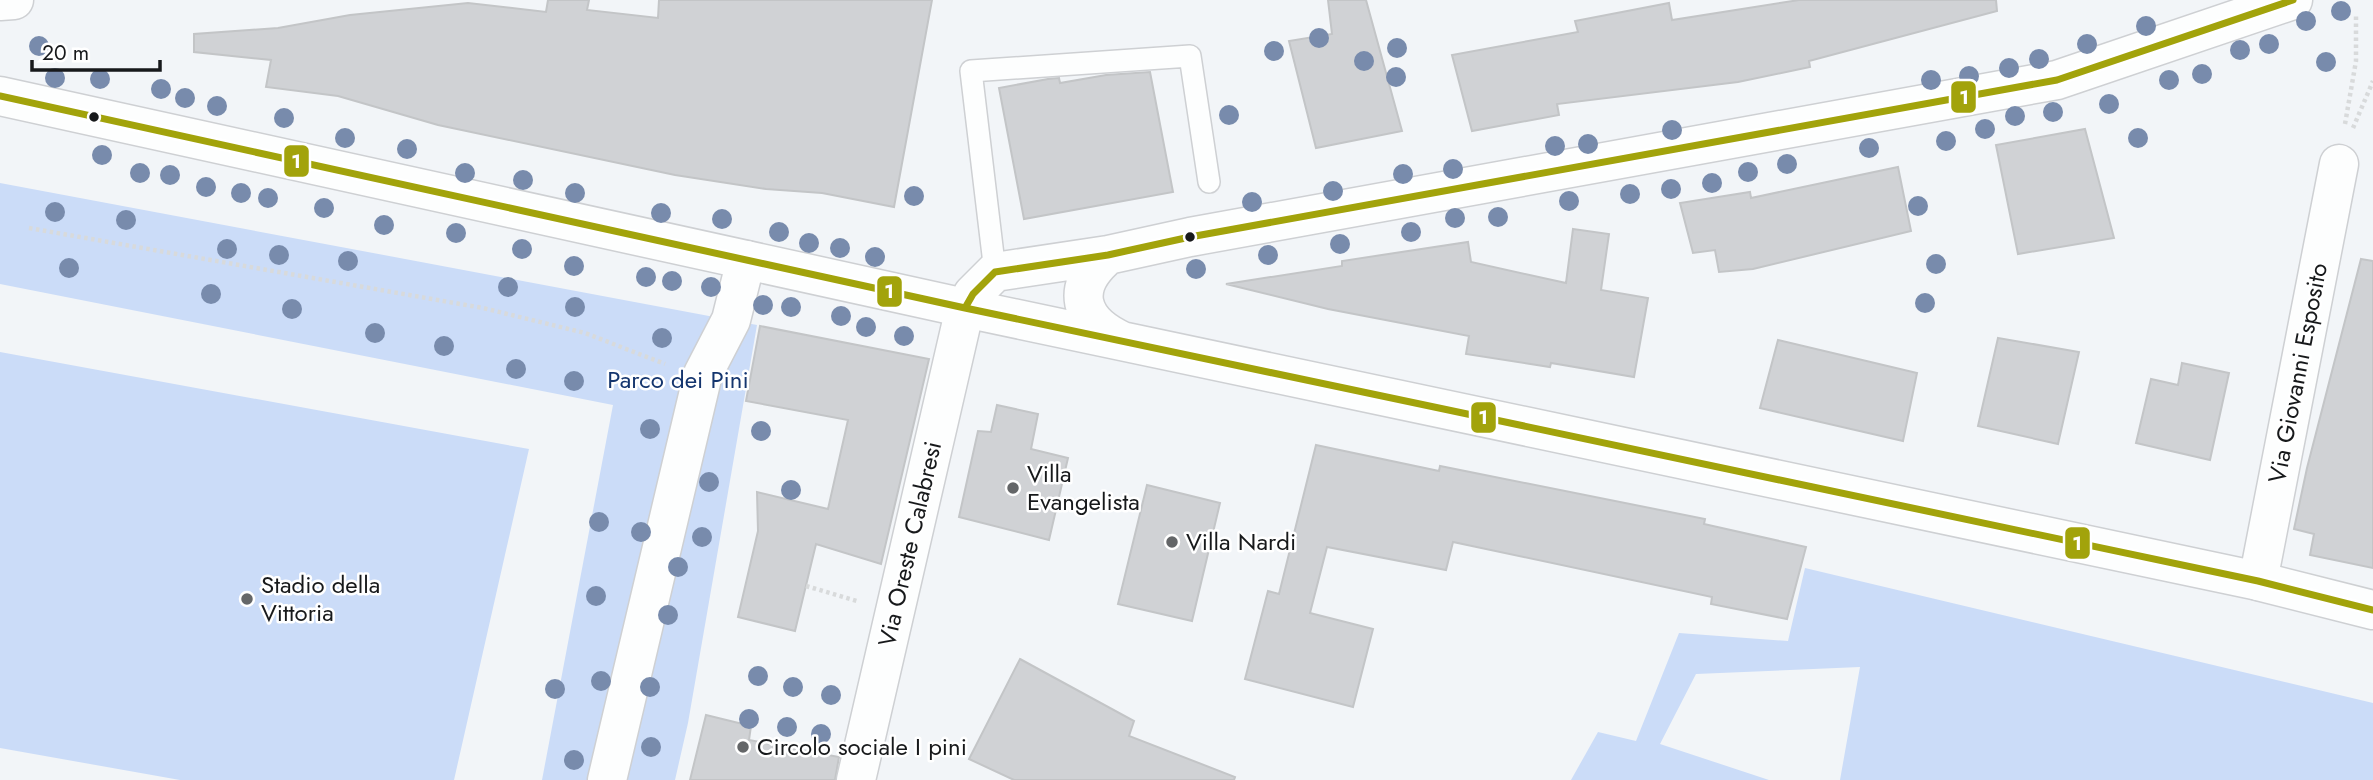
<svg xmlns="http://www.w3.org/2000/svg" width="2373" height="780" font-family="Jost,sans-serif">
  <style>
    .green { fill: #cbdcf8 }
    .building { fill: #d0d2d5; stroke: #c3c5c7; stroke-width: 2 }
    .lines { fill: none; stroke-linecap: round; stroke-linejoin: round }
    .lane-casing { stroke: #ced0d3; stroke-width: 24 }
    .street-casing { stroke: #ced0d3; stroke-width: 41 }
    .secondary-casing { stroke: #ced0d3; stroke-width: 41 }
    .path { stroke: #d8dadb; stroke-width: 4.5; stroke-dasharray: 3.5 3.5; stroke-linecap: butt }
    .lane { stroke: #fdfefe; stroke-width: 21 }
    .street { stroke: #fdfefe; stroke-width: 38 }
    .secondary { stroke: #fdfefe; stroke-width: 38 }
    .bus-1-casing { stroke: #fff; stroke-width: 12 }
    .bus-1 { stroke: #a2a30b; stroke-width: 7 }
    .tree { fill: #788bac }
    .bus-dot { fill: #17191b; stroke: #fff; stroke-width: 2.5 }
    .poi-dot { fill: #646668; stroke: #fff; stroke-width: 2.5 }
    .labels { text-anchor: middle; stroke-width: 5; stroke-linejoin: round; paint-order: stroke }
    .street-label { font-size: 24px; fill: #17191b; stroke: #fff }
    .park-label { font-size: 24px; fill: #14356e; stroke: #fff }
    .poi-label { font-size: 24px; fill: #17191b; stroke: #fff; text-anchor: start }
    .line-badge { stroke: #fff; stroke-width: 2.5 }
    .badge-label { font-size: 19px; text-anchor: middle; font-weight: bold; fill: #fff }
  </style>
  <rect width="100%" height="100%" fill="#f2f5f8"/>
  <path class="green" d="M0,183l757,142 -69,398 -13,57h-133l71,-375 -613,-121z
    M0,352l529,97 -75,331h-274l-180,-32z
    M1805,568l568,135v77h-533l20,-113 -164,7 -36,70 109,36h-198l27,-48 38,9 43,-108 109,8z"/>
  <path class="building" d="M548,0h41l-2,10 71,8 1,-18h273l-38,207 -72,-14 -56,-4 -91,-14 -237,-50 -100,-29 -72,-9 5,-27 -77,-8v-18l84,-6 72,-13 118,-12 78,9z
    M1328,0h38l36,131 -86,17 -27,-107 43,-7z
    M1799,0h197l1,11 -188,50 1,6 -72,15 -181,22 2,11 -87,16 -20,-76 126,-23 -3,-11 94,-18 3,17z
    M1150,72l23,120 -149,27 -25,-131 49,-9 11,-1 1,5 46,-8z
    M2085,129l29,109 -96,16 -22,-109z
    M1898,167l13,64 -158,38 -34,3 -4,-22 -22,3 -13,-50 70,-11 1,6z
    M1573,229l36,5 -8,56 47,8 -14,79 -83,-14 -1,4 -84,-13 3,-18 -141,-27 -102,-25 116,-18v-5l126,-19 3,20 95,21z
    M2361,259l12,2v307l-63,-13 4,-21 -20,-5 13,-61z
    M760,326l169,33 -48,205 -65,-20 -21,87 -57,-14 20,-86 -1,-39 71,17 20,-89 -102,-19z
    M1998,338l81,14 -21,92 -80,-18z
    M1778,340l139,33 -14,68 -143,-33z
    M2182,363l47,10 -19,87 -74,-17 15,-64 27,6z
    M997,405l41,9 -7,35 37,9 -19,82 -90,-23 19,-86 13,1z
    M1316,445l123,26 1,-5 265,53 -1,5 102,23 -19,72 -76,-15 1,-7 -259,-55 -7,28 -119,-23 -17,66 63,16 -20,78 -108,-28 23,-88 11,3z
    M1147,485l73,18 -28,118 -74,-17z
    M1020,659l114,62 -5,15 106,41 -1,3h-220l-45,-21z
    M706,715l45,11 -2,14 90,17 -4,23h-145z"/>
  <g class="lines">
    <g class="lane-casing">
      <path id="lane" d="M995,272l-24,-201 219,-15 19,126"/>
    </g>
    <g class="street-casing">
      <path id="street" d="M2258,581l81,-417
        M607,780l96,-406 28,-54 15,-60
        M856,780l109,-472"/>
    </g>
    <g class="secondary-casing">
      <path id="secondary" d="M0,1l14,-1
        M0,96l965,212 1293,273 115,29
        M1108,255c-39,33 -29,66 14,86
        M965,308l8,-14 22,-22 113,-17 82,-18 867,-157 236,-80"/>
    </g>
    <path class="path" d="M2345,124l11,-63v-47
      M2353,128l20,-47
      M29,228l454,80 102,25 80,31
      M806,586l51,15"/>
    <use href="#lane" class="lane"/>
    <use href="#street" class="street"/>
    <use href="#secondary" class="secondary"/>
    <g class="bus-1-casing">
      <path id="bus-1" d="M0,96l965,212 1293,273 115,29
        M965,308l8,-14 22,-22 113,-17 82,-18 867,-157 236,-80"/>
    </g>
    <use href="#bus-1" class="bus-1"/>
  </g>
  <g class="tree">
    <circle cx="2341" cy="11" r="10"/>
    <circle cx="2306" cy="21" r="10"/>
    <circle cx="2146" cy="26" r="10"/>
    <circle cx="1319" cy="38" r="10"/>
    <circle cx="2087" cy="44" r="10"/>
    <circle cx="2269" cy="44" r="10"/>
    <circle cx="39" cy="46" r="10"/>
    <circle cx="1397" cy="48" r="10"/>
    <circle cx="2240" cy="50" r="10"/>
    <circle cx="1274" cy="51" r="10"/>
    <circle cx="2039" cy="59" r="10"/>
    <circle cx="1364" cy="61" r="10"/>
    <circle cx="2326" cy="62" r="10"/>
    <circle cx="2009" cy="68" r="10"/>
    <circle cx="2202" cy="74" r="10"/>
    <circle cx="1969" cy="76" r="10"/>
    <circle cx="1396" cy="77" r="10"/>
    <circle cx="55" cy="78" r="10"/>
    <circle cx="100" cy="79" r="10"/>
    <circle cx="1931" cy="80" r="10"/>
    <circle cx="2169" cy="80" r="10"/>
    <circle cx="161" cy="89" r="10"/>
    <circle cx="185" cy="98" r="10"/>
    <circle cx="2109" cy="104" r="10"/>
    <circle cx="217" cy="106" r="10"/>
    <circle cx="2053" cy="112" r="10"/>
    <circle cx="1229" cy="115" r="10"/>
    <circle cx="2015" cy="116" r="10"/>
    <circle cx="284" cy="118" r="10"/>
    <circle cx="1985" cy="129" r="10"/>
    <circle cx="1672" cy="130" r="10"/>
    <circle cx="345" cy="138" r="10"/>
    <circle cx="2138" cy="138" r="10"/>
    <circle cx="1946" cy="141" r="10"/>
    <circle cx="1588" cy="144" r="10"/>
    <circle cx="1555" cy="146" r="10"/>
    <circle cx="1869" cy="148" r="10"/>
    <circle cx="407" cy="149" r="10"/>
    <circle cx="102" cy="155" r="10"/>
    <circle cx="1787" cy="164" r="10"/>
    <circle cx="1453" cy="169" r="10"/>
    <circle cx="1748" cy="172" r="10"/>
    <circle cx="140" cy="173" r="10"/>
    <circle cx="465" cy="173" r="10"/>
    <circle cx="1403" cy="174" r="10"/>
    <circle cx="170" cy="175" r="10"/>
    <circle cx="523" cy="180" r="10"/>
    <circle cx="1712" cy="183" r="10"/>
    <circle cx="206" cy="187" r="10"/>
    <circle cx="1671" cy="189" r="10"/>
    <circle cx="1333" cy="191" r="10"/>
    <circle cx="241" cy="193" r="10"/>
    <circle cx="575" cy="193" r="10"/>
    <circle cx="1630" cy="194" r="10"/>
    <circle cx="914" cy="196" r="10"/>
    <circle cx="268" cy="198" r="10"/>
    <circle cx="1569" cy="201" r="10"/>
    <circle cx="1252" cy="202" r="10"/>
    <circle cx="1918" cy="206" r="10"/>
    <circle cx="324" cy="208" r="10"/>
    <circle cx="55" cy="212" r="10"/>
    <circle cx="661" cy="213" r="10"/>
    <circle cx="1498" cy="217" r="10"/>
    <circle cx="1455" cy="218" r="10"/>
    <circle cx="722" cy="219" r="10"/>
    <circle cx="126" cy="220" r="10"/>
    <circle cx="384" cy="225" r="10"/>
    <circle cx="779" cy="232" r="10"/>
    <circle cx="1411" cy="232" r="10"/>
    <circle cx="456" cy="233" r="10"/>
    <circle cx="809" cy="243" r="10"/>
    <circle cx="1340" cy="244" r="10"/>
    <circle cx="840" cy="248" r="10"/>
    <circle cx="227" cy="249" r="10"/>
    <circle cx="522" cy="249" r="10"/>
    <circle cx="279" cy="255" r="10"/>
    <circle cx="1268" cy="255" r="10"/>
    <circle cx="875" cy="257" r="10"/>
    <circle cx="348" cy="261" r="10"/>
    <circle cx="1936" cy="264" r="10"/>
    <circle cx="574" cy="266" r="10"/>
    <circle cx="69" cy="268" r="10"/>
    <circle cx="1196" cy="269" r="10"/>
    <circle cx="646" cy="277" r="10"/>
    <circle cx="672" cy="281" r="10"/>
    <circle cx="508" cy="287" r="10"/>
    <circle cx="711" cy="287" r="10"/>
    <circle cx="211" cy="294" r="10"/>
    <circle cx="1925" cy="303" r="10"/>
    <circle cx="763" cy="305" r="10"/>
    <circle cx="575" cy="307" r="10"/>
    <circle cx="791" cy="307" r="10"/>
    <circle cx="292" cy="309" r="10"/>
    <circle cx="841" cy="316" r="10"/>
    <circle cx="866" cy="327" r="10"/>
    <circle cx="375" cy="333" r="10"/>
    <circle cx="904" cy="336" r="10"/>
    <circle cx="662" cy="338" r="10"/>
    <circle cx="444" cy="346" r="10"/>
    <circle cx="516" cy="369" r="10"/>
    <circle cx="574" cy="381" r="10"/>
    <circle cx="650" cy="429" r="10"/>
    <circle cx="761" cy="431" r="10"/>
    <circle cx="709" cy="482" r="10"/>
    <circle cx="791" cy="490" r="10"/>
    <circle cx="599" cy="522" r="10"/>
    <circle cx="641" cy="532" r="10"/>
    <circle cx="702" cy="537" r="10"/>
    <circle cx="678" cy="567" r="10"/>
    <circle cx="596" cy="596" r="10"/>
    <circle cx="668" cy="615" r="10"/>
    <circle cx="758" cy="676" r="10"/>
    <circle cx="601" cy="681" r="10"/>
    <circle cx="650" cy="687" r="10"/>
    <circle cx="793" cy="687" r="10"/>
    <circle cx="555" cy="689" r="10"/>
    <circle cx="831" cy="695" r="10"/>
    <circle cx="749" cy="719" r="10"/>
    <circle cx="787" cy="727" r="10"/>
    <circle cx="821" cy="734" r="10"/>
    <circle cx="651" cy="747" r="10"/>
    <circle cx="574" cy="760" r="10"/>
  </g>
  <g class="bus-dot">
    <circle cx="94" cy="117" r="6"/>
    <circle cx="1190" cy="237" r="6"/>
  </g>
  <g class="poi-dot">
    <circle cx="1013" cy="488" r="7"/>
    <circle cx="1172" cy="542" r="7"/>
    <circle cx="247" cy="599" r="7"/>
    <circle cx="743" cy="747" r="7"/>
  </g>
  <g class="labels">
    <g class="street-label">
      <text transform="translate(2298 373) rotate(-79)" y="8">Via Giovanni Esposito</text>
      <text transform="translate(910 544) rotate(-77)" y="8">Via Oreste Calabresi</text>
    </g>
    <g class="park-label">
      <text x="678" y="388">Parco dei Pini</text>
    </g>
    <g class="poi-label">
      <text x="1027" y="482">Villa<tspan x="1027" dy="28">Evangelista</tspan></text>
      <text x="1186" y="550">Villa Nardi</text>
      <text x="261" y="593">Stadio della<tspan x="261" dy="28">Vittoria</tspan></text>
      <text x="757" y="755">Circolo sociale I pini</text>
    </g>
  </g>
  <g class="line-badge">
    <rect x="1950" y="80" width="27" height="34" rx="7" fill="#a2a30b"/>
    <rect x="283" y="144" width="27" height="34" rx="7" fill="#a2a30b"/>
    <rect x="876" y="275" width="27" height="33" rx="7" fill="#a2a30b"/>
    <rect x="1470" y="401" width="27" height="33" rx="7" fill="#a2a30b"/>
    <rect x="2064" y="526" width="27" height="34" rx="7" fill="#a2a30b"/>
  </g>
  <g class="badge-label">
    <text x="1964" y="104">1</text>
    <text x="296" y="168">1</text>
    <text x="889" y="298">1</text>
    <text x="1483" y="424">1</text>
    <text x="2077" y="550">1</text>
  </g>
  <path d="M32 60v10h128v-10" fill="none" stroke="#17191b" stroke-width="3.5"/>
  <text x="42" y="60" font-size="21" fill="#17191b" stroke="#ffffff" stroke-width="5" paint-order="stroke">20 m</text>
</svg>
